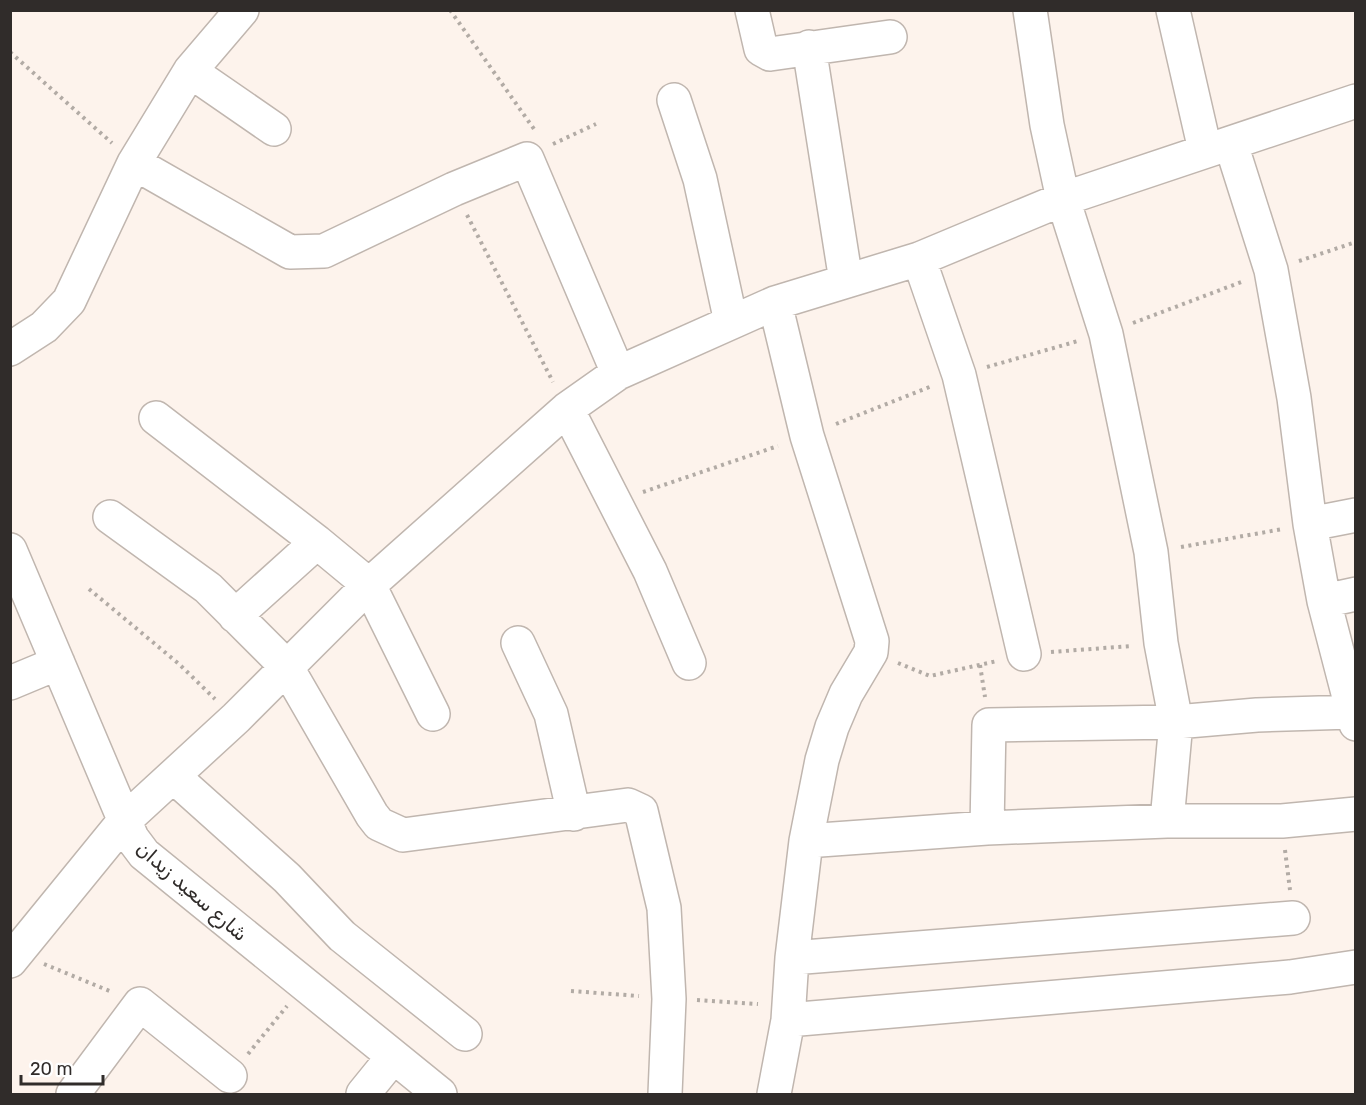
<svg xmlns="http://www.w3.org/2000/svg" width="1366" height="1105" font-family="Rubik,Cairo,sans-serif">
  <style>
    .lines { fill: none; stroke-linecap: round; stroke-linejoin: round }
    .minor-casing { stroke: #c0b6af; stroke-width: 36 }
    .path { stroke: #b2aba5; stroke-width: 4; stroke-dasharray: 3 4.5; stroke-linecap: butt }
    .minor { stroke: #fff; stroke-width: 33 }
    .labels { text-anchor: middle; stroke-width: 5; stroke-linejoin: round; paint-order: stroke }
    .street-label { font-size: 20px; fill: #302c2a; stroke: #fff }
  </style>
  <rect width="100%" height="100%" fill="#fdf3ec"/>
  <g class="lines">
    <g class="minor-casing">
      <path id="minor" d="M752,10l9,39 9,5 120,-17
        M1030,10l17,115 16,74 43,135 45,218 10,91 15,79 -9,99
        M1173,10l32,140
        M809,47l37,234
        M190,71l84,58
        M674,100l26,79 31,143
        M1231,144l40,126 23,128 16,126 14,77 32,123
        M134,163l156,89 34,-1 130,-62 73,-30 91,214
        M919,259l40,116 65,279
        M10,349l34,-22 25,-26 65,-138 56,-92 52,-61
        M567,409l83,162 39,92
        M156,418l161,124 52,43 64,129
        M110,517l98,71 78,78 86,149 7,9 24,11 225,-30 13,6 23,97 5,91 -4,95
        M1310,524l46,-9
        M10,550l122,288 12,16 296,240
        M1324,601l32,-7
        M235,616l82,-74
        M518,643l33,71 23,100
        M10,683l48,-20
        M173,776l114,102 55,58 123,98
        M987,828l2,-103 187,-3 81,-7 95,-3
        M806,841l181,-13 180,-7h115l74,-7
        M792,958l501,-40
        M10,961l115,-141 111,-102 133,-133 198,-176 51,-36 157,-70 144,-44 144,-60 293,-98
        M788,1020l502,-43 66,-10
        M73,1094l67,-90 90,72
        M363,1094l30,-37
        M774,1094l14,-74 4,-62 14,-117 16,-81 10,-33 14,-33 25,-42 1,-11 -65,-205 -32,-133"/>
    </g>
    <path class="path" d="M450,10l84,119
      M10,52l102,91
      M553,144l43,-20
      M467,215l86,167
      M1299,261l57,-19
      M1133,323l111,-42
      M987,367l91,-26
      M836,424l96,-38
      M643,492l135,-46
      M1181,547l102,-18
      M89,589l90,75 36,35
      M1051,652l80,-6
      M898,663l32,13 67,-15
      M980,665l5,32
      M1285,850l5,40
      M44,964l68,28
      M571,991l68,5
      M697,1000l61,4
      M248,1054l39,-48"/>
    <use href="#minor" class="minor"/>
  </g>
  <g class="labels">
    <g class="street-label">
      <text transform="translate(192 891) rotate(41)" y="7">شارع سعيد زيدان</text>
    </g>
  </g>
  <rect width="1366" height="1105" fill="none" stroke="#302c2a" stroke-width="24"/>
  <path d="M21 1075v9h82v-9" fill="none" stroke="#302c2a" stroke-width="3"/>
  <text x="30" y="1075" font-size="18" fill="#302c2a" stroke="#ffffff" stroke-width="4.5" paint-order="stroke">20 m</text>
</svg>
